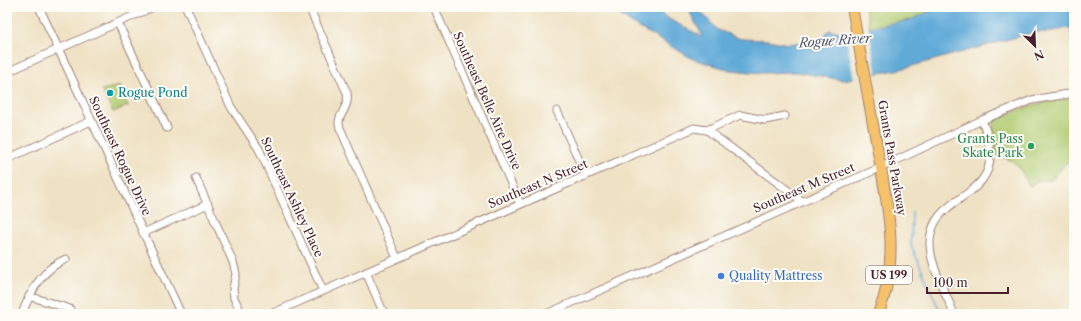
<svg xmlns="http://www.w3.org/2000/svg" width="1081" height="321" font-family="'Libre Caslon Text',serif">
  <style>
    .green { fill: #b0ca70; stroke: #7d744e }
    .water { fill: #60aad8; stroke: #556482 }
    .pier { fill: #efe1c3 }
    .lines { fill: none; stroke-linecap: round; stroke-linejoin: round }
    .stream { stroke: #60aad8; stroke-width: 1.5 }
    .minor-casing { stroke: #9c8077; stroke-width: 9 }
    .highway-casing { stroke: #9c8077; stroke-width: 12 }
    .minor { stroke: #fff; stroke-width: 7 }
    .highway { stroke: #f5c16b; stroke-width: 10 }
    .culture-dot { fill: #0f9aa8; stroke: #fdfcf7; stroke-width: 1.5 }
    .leisure-dot { fill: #2e9e5b; stroke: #fdfcf7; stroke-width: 1.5 }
    .shop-dot { fill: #3f7fe0; stroke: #fdfcf7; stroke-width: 1.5 }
    .labels { text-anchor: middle; stroke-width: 4; stroke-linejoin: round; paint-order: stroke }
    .shield { fill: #fdfcf7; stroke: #806168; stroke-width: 1 }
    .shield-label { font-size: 11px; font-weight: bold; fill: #4a1f2b }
    .culture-label { font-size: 12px; fill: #0d838f; stroke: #fdfcf7; text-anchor: start }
    .street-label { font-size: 12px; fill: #4a1f2b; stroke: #fdfcf7 }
    .leisure-label { font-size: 12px; fill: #27864d; stroke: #fdfcf7; text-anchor: end }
    .shop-label { font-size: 12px; fill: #366cbe; stroke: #fdfcf7; text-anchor: start }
    .water-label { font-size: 13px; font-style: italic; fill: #535770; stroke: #fdfcf7 }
  </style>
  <rect width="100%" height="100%" fill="#fdfcf7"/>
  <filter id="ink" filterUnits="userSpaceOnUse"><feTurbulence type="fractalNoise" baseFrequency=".025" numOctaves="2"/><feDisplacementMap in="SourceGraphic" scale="8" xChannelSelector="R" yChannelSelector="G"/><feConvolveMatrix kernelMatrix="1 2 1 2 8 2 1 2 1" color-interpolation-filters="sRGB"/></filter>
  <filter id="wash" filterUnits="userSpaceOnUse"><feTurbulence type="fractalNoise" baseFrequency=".012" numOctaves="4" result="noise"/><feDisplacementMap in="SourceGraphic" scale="16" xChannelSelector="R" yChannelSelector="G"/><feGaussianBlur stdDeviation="0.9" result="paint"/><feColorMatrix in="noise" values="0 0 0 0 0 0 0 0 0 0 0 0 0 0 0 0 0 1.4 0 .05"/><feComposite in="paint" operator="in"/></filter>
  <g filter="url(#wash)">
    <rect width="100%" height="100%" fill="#efe1c3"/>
    <path class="green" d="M865,7h75l-30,13 -40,8z
      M120,86l8,20 -15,6 -12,-22z
      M1074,98v61l-9,5 -13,16 -16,1 -6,6c-11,-19 -11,-27 -34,-31l-3,-33c23,-16 53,-22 81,-25z"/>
    <path class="water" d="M609,7h42l23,15 29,15 -16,-30h9l22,23 23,9 27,1 20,4 37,-5v-4l4,-5 14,2 67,-12 30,-13h134v20l-26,5h-13l-134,37 -58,11 -46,-8 -35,1 -32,-3 -37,-11 -62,-36z"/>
    <path class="pier" d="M868,26l9,50 -23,4 -9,-51z"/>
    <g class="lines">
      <path class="stream" d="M1070,27l4,19
        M912,212l-1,33 30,69"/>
    </g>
  </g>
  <g filter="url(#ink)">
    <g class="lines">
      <g class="minor-casing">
        <path id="minor" d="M39,7l142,307
          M186,7l45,100 28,42 64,142
          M309,7l38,86c3,17 -12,22 -7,35l57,130
          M434,7l86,197
          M118,23l49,105
          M7,72l146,-65
          M557,111l29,65
          M707,130l33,-15 25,5 20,-4
          M7,159l84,-38
          M196,178l37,84 3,12 -3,14 1,10 8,16
          M143,233l65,-29
          M366,272l18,42
          M29,296l41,13
          M22,314c8,-22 21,-46 44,-55
          M271,314l423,-186 13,2 95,71
          M546,314l336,-147 100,-47 50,-20 42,-7
          M954,314c-8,-21 -25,-50 -24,-72 2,-56 86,-37 52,-122"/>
      </g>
      <g class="highway-casing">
        <path id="highway" d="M852,7c8,45 16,90 24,134 10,58 26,116 2,173"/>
      </g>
      <use href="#minor" class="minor"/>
      <use href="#highway" class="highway"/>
    </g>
  </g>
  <circle class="culture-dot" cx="110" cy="93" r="4"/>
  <circle class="leisure-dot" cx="1031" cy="146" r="4"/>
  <circle class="shop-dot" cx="721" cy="276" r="4"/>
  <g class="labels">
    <rect class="shield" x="866" y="266" width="46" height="18" rx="3"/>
    <g class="shield-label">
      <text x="889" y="279">US 199</text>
    </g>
    <g class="culture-label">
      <text x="118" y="97">Rogue Pond</text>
    </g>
    <g class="street-label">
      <text transform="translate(487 101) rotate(66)" y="4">Southeast Belle Aire Drive</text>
      <text transform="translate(120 156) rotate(65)" y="4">Southeast Rogue Drive</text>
      <text transform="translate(892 158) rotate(80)" y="4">Grants Pass Parkway</text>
      <text transform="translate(538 184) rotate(-23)" y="4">Southeast N Street</text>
      <text transform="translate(804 188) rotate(-23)" y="4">Southeast M Street</text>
      <text transform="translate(292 197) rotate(65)" y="4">Southeast Ashley Place</text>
    </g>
    <g class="leisure-label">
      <text x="1023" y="143">Grants Pass<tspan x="1023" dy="14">Skate Park</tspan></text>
    </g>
    <g class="shop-label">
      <text x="729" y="280">Quality Mattress</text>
    </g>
    <g class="water-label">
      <text transform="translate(835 40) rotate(-4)" y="5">Rogue River</text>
    </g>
  </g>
  <rect width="1081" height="321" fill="none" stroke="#fdfcf7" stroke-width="24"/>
  <g transform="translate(1035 46) rotate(156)" stroke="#fdfcf7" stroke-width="3" paint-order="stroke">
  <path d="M0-3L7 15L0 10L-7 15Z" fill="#4a1f2b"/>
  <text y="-6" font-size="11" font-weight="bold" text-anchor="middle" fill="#4a1f2b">N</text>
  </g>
  <path d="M927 287v6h81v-6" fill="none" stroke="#4a1f2b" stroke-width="2"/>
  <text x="933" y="287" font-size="12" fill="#4a1f2b" stroke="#fdfcf7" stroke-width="3" paint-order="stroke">100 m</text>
</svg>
